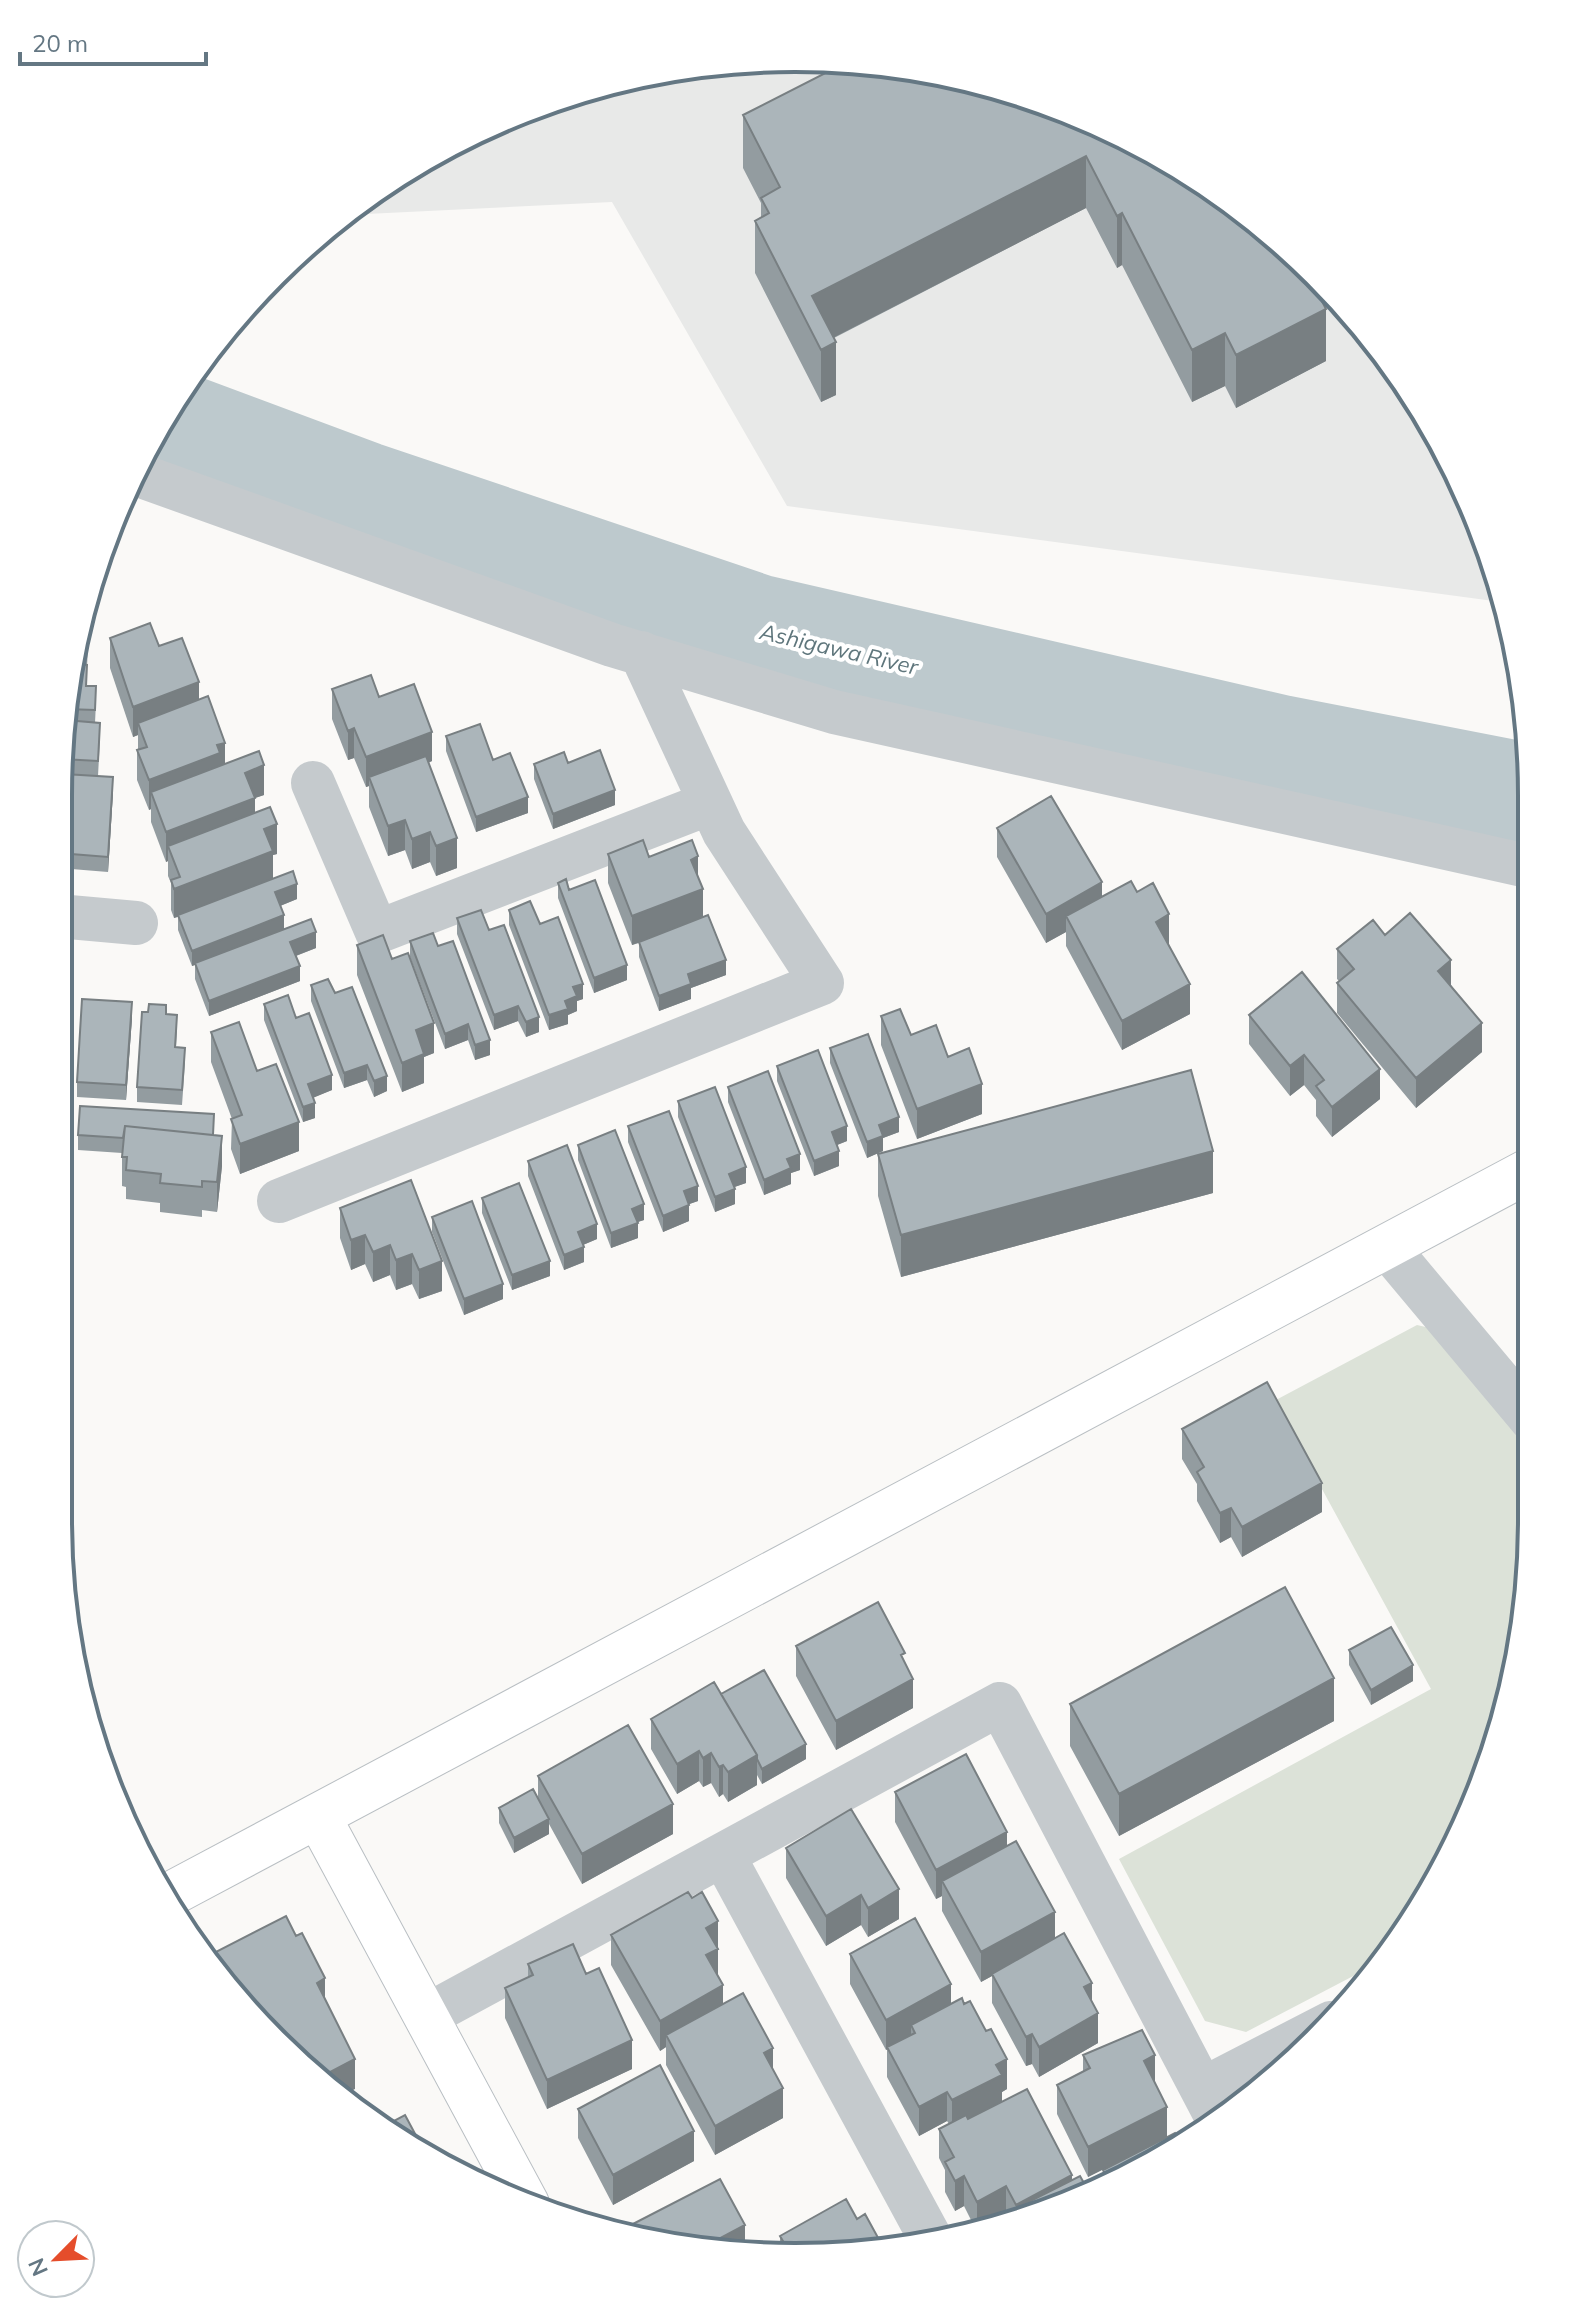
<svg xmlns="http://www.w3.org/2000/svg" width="1590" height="2315" font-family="Mulish,sans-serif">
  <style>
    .built { fill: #e8e9e8 }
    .green { fill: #dce2d8 }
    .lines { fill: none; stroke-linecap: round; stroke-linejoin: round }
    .river { stroke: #bdc9cd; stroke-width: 112 }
    .secondary-casing { stroke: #b9bfc3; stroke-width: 46 }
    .street { stroke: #c5cacd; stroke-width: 44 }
    .secondary { stroke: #fff; stroke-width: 44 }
    .wall { fill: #939ca0 }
    .shaded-wall { fill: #787f82 }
    .building { fill: #abb5ba; stroke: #787f82; stroke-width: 2 }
    .labels { text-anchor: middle; stroke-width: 8; stroke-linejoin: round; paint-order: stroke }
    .water-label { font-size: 22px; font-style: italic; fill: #5f767c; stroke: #fff }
    .rim { fill: none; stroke: #647783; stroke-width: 4 }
  </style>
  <rect width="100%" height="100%" fill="#faf9f7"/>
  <path class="built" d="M795,58l144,14 138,42 128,68 111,92 140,195 45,133 -714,-96 -175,-304 -266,13 40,-33 127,-68 139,-42z"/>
  <path class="green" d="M1417,1325l13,3 102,125v67l-14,144 -42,138 -68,128 -26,31 -136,71 -41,-11 -86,-162 312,-170 -157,-288z"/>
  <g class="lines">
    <path class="river" d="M166,424l196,73 394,133 524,121 252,49"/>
    <g class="secondary-casing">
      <path id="secondary" d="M318,1816l209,388
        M167,1896l1365,-727"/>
    </g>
    <path class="street" d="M133,473l479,172 222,67 698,155
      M313,783l64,149 333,-129
      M58,916l78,7
      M279,1201l543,-218 -98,-151 -83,-179
      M1387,1247l145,173
      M723,1855l210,388
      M426,2016l574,-312 215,410
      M1203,2089l128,-66"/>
    <use href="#secondary" class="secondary"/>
  </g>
  <path class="wall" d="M939,72l384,212 3,77 -90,47 -11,-22 -33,16 -70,-137 -5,3 -31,-60 -252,130 2,57 -15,7 -66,-129v-52l6,-4v-14l-18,-35v-53z
    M86,612l3,16 -3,58 10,16 -1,21 5,15 -2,38 15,16 -5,80 -49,-4 5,-94h-4l12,-122z
    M110,638l49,8 40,54 26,64 39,31 -9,3v15l22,41 -4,1v24l24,20 -17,7 4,23 32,19 -20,8 4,25 -91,35 -14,-37v-14l-3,1 -14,-36v-13l-4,1 -3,-8v-27l-3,-7v-15l-2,1 -15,-40v-13l-2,1 -12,-30v-30h1v-15l-5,2 -23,-69z
    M332,689l47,8 53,64 -4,2 29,105 -21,8 -6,-14 -18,7 -7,-19 -17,6 -19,-49v-21l-3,1 -12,-29 -6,2 -16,-41z
    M446,736l82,77 -52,19 -30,-81z
    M534,764l81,41 -62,24 -19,-50z
    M997,828l105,69 35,-5 32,52h-1l22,70 -68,36 -56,-104v-14l-20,11 -49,-86z
    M608,854l41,3 49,21 5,39 23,58 -35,13v11l-32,12 -20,-54v-14l-7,2 -24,-62z
    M558,883l11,7 58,90 -33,13 -36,-95z
    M509,910l31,14 43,75 -6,2v10l-9,4v9l-19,6 -40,-105z
    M457,918l32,12 50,102 -13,5 -8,-16 -24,9 -37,-96z
    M1385,935l66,50 31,67 -66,56 -79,-95v-30l2,-2 -2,-2v-30z
    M410,941l28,5 52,109 -15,5 -7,-20 -23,9 -35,-92z
    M357,945l35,14 42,94 -10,4v26l-22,9 -45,-117z
    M58,971l10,16 -4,69h-6z
    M311,985l24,8 52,98 -13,6 -7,-17 -23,8 -33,-87z
    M264,1004l32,14 36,72 -18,7 1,21 -12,4 -39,-102z
    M166,1014l11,16 -1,17 9,16 -3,42 -45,-3v-15z
    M1249,1015l131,84 -48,38 -16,-21v-16l-12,-15 -14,11 -41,-52z
    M881,1016l67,41 34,57 -65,25 -36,-94z
    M132,1018l-6,82 -49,-3v-15z
    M211,1032l46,39 42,80 -59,23 -9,-25 1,-30 -21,-57z
    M830,1048l69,84 -16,6v13l-16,7 -37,-95z
    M777,1066l70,75 -10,4 2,21 -25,10 -37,-95z
    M728,1087l72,83 -9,3v11l-27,11 -36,-93z
    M678,1101l68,82 -12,4 1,17 -20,8 -37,-95z
    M628,1126l70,75 -9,3v17l-26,11 -35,-90z
    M78,1135h135l9,31 -5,46 -15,-2v7l-42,-5v-9l-34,-4v-12l-4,-1v-33l-44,-3z
    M578,1145l66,75 -7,2 1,16 -27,10 -33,-88z
    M878,1154l335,39 -312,84 -23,-81z
    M528,1161l69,78 -14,6 1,17 -20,8 -36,-94z
    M411,1180l31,111 -23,8 -7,-15 -16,6 -6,-15 -17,7 -8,-18 -14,6 -11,-32v-30z
    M482,1198l68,78 -38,14 -30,-77z
    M432,1217l71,82 -39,16 -32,-83z
    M1532,1258v52l-5,-6v-42z
    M1182,1429l140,83 -80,45 -11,-20 -11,6 -23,-42v-17l-15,-25z
    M796,1646l109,17 8,45 -77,42 -40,-74z
    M1349,1650l64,31 -42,24 -22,-40z
    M721,1694l85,65 -44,25 -5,-9v10l-29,17 -5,-8 -4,3 -8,-14 -8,4 -4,-6 -22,13 -26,-45v-30z
    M1070,1704l264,17 -215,115 -49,-90z
    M538,1776l135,58 -91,50 -33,-60v10l-35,19 -15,-30v-15l39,-9z
    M895,1792l112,54 48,93 37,62 6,42 -59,34 -7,-13 -6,2 -34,-63v-27l-11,6 -39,-71v-15l-6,3 -41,-77z
    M786,1848l113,71 -31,18 -7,-12 -35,21 -40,-68z
    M692,1898l26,23v55l5,28 50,66 10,48 -68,37 -49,-90v-18l-6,4 -49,-86v-30z
    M850,1954l101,50 56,85 -5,3v10l70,78 17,12 -113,38 -12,-24 -9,5 -10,-19v-22l-6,-12v-29l10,-5 -2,-3 -28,15 -32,-59v-28l-1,1 -36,-66z
    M528,1964l104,105 -85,40 -42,-91v-30l23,-11z
    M1142,2030l13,25v28l12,24v30l8,-4 4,7 -58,41 -18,6v-17l33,-17 -48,24 -31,-63v-29l26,-14v-16z
    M578,2109l116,52 -81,44 -35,-67z
    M857,2219l25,26 -102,3v-12z"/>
  <path class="shaded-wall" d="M1086,156v52l-267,137 -7,-49z
    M1122,213v52l-5,3v-52z
    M1321,280l2,4v26l3,-1v52l-90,47v-53l77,-71z
    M1225,333v53l-33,16v-52z
    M836,342v53l-15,7v-52z
    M199,682v30l-61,11v12l-5,2v-30z
    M354,728v30l-6,2v-29z
    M432,732v29l-60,24 -3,-8v9l-3,1v-30z
    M225,743v29l-74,20v17l-2,1v-30l68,-35z
    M264,765v30l-9,3v30l-87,18v15l-2,1v-30l79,-59z
    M113,777v15l-5,80v-15z
    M615,790v15l-62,24v-15z
    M528,797v16l-52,19v-15z
    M405,820v30l-17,6v-30z
    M277,824v30l-4,1v25l-99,38v-29l90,-60z
    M430,832v30l-18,7v-30z
    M457,838v30l-21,8v-30z
    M698,856v30l-7,-26z
    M1102,882v29l-36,5v16l-20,11v-29z
    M297,884v15l-22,9v-16z
    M703,889v29l-71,27v-29z
    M1169,914v30l-13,7v-29z
    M284,915v16l-92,35v-15z
    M316,932v16l-26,10v-16z
    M726,960v15l-35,13v11l-32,12v-15l29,-22z
    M1451,960v30l-13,-19z
    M627,965v15l-33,13v-15z
    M300,966v15l-91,35v-15z
    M68,971v16l-4,69v-15z
    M583,984v15l-6,2v10l-9,4v9l-19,6v-15l16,-14 8,-14z
    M1190,984v30l-68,36v-29z
    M132,1002v16l-6,82v-15z
    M518,1006v15l-24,9v-15z
    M539,1017v15l-13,5v-15z
    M434,1023v30l-10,4v26l-22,9v-29l14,-33z
    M1482,1023v29l-66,56v-30z
    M468,1024v16l-23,9v-15z
    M490,1040v15l-15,5v-15z
    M1304,1055v30l-14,11v-30z
    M367,1065v15l-23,8v-15z
    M1380,1069v30l-48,38v-30z
    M332,1075v15l-24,10v-16z
    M387,1076v15l-13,6v-16z
    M982,1084v30l-65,25v-30z
    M315,1103v15l-12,4v-15z
    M899,1117v15l-16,6v13l-16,7v-16l12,-17z
    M299,1122v29l-59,23v-30z
    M847,1126v15l-15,6v-15z
    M222,1136v30l-5,46v-30z
    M839,1151v15l-25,10v-15z
    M1213,1151v42l-312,84v-42z
    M800,1154v16l-9,3v11l-27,11v-15l23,-21z
    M746,1167v16l-17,6v-15z
    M698,1186v15l-14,5v-15z
    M735,1189v15l-20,8v-15z
    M644,1204v16l-12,4v-15z
    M689,1205v16l-26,11v-16z
    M638,1223v15l-27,10v-15z
    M597,1224v15l-19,8v-15z
    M365,1235v29l-14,6v-30z
    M390,1245v30l-17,7v-30z
    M584,1247v15l-20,8v-15z
    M412,1254v30l-16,6v-30z
    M442,1261v30l-23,8v-29z
    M550,1261v15l-38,14v-15z
    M503,1284v15l-39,16v-16z
    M1322,1483v29l-80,45v-30z
    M1231,1508v29l-11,6v-30z
    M1413,1665v16l-42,24v-15z
    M1334,1678v43l-215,115v-42z
    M913,1679v29l-77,42v-29z
    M806,1744v15l-44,25v-15z
    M699,1751v30l-22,13v-30z
    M711,1753v30l-8,4v-29z
    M757,1755v30l-29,17v-30z
    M723,1765v29l-4,3v-30z
    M673,1804v30l-91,50v-30z
    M549,1819v15l-35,19v-15z
    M1007,1832v29l-65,20v15l-6,3v-29z
    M899,1889v30l-31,18v-29z
    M861,1895v30l-35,21v-30z
    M1055,1912v30l-63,32v2l-11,6v-30z
    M718,1921v57l-12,6v-56z
    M325,1978v30l-8,-25z
    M1092,1983v30l-8,-26z
    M951,1984v30l-40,11v11l-25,14v-30z
    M723,1985v30l-57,20v12l-6,4v-30z
    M1098,2013v30l-59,34v-30z
    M1032,2034v30l-6,2v-29z
    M632,2040v29l-85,40v-29z
    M773,2048v29l-9,-24z
    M1155,2055v29l-11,-23z
    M355,2059v30l-12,6 -26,-16z
    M1007,2059v30l-5,3v12l-50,26v-30l44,-35z
    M783,2088v30l-68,37v-29z
    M947,2092v29l-28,15v-29z
    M1167,2107v30l-79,40v-30z
    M694,2131v30l-81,44v-30z
    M1072,2175v23l-56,19v-12z
    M964,2176v30l-9,5v-30z
    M1006,2186v30l-19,7v4l-10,3v-28z
    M745,2225v24l-47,1z"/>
  <path class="building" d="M845,63l94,9 138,42 128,68 111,92 5,6 -8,4 13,25 -90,46 -11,-22 -33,17 -70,-137 -5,3 -31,-60 -274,140 24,46 -15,8 -66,-129 14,-8 -8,-15 19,-11 -37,-72z
    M86,612h3l-2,38h-14z
    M150,623l9,23 23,-8 17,44 -66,25 -23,-69z
    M71,663l16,2 -1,21h10l-1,24 -29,-1z
    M371,675l8,22 35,-13 18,48 -66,25 -12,-29 -6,3 -16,-42z
    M208,696l17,47 -8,2 3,8 -71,27 -12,-30 10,-3 -9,-24z
    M65,720l35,3 -2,38 -36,-2z
    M480,724l13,36 17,-7 18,44 -52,20 -30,-81z
    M600,750l15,40 -62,24 -19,-50 30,-12 4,11z
    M259,751l5,14 -19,8 10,25 -89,34 -15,-40z
    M426,756l31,82 -21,8 -6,-14 -18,7 -7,-19 -17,6 -19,-49z
    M64,774l49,3 -5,80 -49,-4z
    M1051,796l51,86 -56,32 -49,-86z
    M270,807l7,17 -13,5 9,22 -99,38 -3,-9 9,-3 -12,-31z
    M643,840l6,17 43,-17 6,16 -7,4 12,29 -71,27 -24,-62z
    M293,871l4,13 -22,8 9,23 -92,36 -14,-36z
    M566,879l3,11 26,-10 32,85 -33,13 -36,-95z
    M1131,881l6,11 16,-9 16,31 -13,8 34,62 -68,37 -56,-105z
    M530,901l10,23 18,-7 25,67 -10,3 4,9 -12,5 3,8 -19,6 -40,-105z
    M481,910l8,20 15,-5 35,92 -13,5 -8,-16 -24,9 -37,-97z
    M1410,913l41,47 -13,11 44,52 -66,55 -79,-95 17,-14 -17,-20 36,-29 12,15z
    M708,915l18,45 -38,14 3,10 -32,12 -20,-54z
    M311,919l5,13 -26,10 10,24 -91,35 -14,-38z
    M433,933l5,13 15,-5 37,99 -15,5 -7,-21 -23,10 -35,-93z
    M383,935l9,24 16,-6 26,70 -18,7 8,24 -22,9 -45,-118z
    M58,971h10l-4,70h-6z
    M1302,972l78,97 -48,38 -16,-21 8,-6 -20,-25 -14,11 -41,-51z
    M328,979l7,14 17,-6 35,89 -13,5 -7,-16 -23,8 -33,-88z
    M288,995l8,23 13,-5 23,62 -24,9 7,19 -12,4 -39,-103z
    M82,999l50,3 -6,83 -49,-3z
    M149,1004l17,1v9l11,1 -2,32 10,1 -3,42 -45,-3 5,-75h6z
    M900,1009l11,26 25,-10 12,32 21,-9 13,36 -65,25 -36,-93z
    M239,1022l18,49 19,-7 23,58 -59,22 -9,-25 11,-4 -31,-83z
    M868,1034l31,83 -20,8 4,11 -16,6 -37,-94z
    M818,1050l29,76 -15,6 7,19 -25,10 -37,-95z
    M1191,1070l22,81 -312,84 -23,-81z
    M768,1071l32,83 -13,5 4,9 -27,12 -36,-93z
    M715,1087l31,80 -17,7 6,15 -20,8 -37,-96z
    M80,1106l134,8 -1,21 -88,-9 -2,12 -45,-3z
    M669,1111l29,75 -14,5 5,14 -26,11 -35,-90z
    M125,1126l97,10 -5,46 -15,-1v6l-42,-4 1,-9 -35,-4 1,-13h-5z
    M615,1130l29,74 -12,5 6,14 -27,10 -33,-88z
    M567,1145l30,79 -19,8 6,15 -20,8 -36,-94z
    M411,1180l31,81 -23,9 -7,-16 -16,6 -6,-15 -17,7 -8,-17 -14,5 -11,-32z
    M519,1183l31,78 -38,14 -30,-77z
    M472,1201l31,83 -39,15 -32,-82z
    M1532,1258v10l-5,-6z
    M1267,1382l55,101 -80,44 -11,-19 -11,5 -23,-41 7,-5 -22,-38z
    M1285,1587l49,91 -215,116 -49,-90z
    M878,1602l27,51 -4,2 12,24 -77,42 -40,-75z
    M1391,1627l22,38 -42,25 -22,-40z
    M764,1670l42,74 -44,25 -5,-10v-4l-36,-61z
    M714,1682l43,73 -29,17 -5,-7 -4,2 -8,-14 -8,5 -4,-7 -22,13 -26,-45z
    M628,1725l45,79 -91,50 -44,-78z
    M966,1754l41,78 -71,38 -41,-78z
    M533,1789l16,30 -35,19 -15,-30z
    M851,1809l48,80 -31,19 -7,-13 -35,21 -40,-68z
    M1016,1841l39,71 -74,40 -39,-71z
    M688,1892l4,6 10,-6 16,29 -12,7 12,21 -12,6 17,30 -63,36 -49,-86z
    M286,1916l10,20 6,-3 23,45 -8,5 38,76 -38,20 -8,-5 -103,-117z
    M915,1918l36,66 -65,36 -36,-66z
    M1064,1933l28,50 -8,4 14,26 -59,34 -7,-13 -6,3 -34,-63z
    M573,1944l13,30 13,-6 33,72 -85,40 -42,-92 28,-13 -5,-11z
    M743,1993l30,55 -9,5 19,35 -68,38 -49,-91z
    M962,1998l2,6 6,-3 16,30 5,-2 16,30 -11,6 6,10 -50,25 -5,-8 -28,15 -32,-60 28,-14 -4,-8z
    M1142,2030l13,25 -11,6 23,46 -79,40 -31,-62 33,-17 -7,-13z
    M660,2065l34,66 -81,44 -35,-66z
    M1027,2089l45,86 -56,30 -10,-19 -29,16 -13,-26 -9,5 -10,-19 9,-5 -15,-28 27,-14 2,4z
    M405,2115l15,28 -32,-19z
    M1175,2133l4,7 -58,41 -11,4 -7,-15z
    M1080,2176l9,16 -101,34 -1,-3z
    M720,2179l25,46 -47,25 -65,-17 -4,-7z
    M846,2199l11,20 8,-5 17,31 -95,3 -7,-12z"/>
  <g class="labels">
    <g class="water-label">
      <text transform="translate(839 649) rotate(13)" y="8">Ashigawa River</text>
    </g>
  </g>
  <path d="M0 0H1590V2315H0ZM795 72H795A723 723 0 0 1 1518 795V1520A723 723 0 0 1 795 2243H795A723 723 0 0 1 72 1520V795A723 723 0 0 1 795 72Z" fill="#fff" fill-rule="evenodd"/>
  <path class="rim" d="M795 72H795A723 723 0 0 1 1518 795V1520A723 723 0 0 1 795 2243H795A723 723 0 0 1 72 1520V795A723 723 0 0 1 795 72Z"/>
  <g transform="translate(56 2259) rotate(246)"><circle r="38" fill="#ffffff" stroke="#c1c9cd" stroke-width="2"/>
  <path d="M0-6L14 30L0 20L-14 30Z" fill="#e54d2b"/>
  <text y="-12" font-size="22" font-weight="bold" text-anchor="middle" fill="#647783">N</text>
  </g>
  <path d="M20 52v12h186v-12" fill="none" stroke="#647783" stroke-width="4"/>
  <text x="32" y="52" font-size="24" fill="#647783" stroke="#ffffff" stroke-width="6" paint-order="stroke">20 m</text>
</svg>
